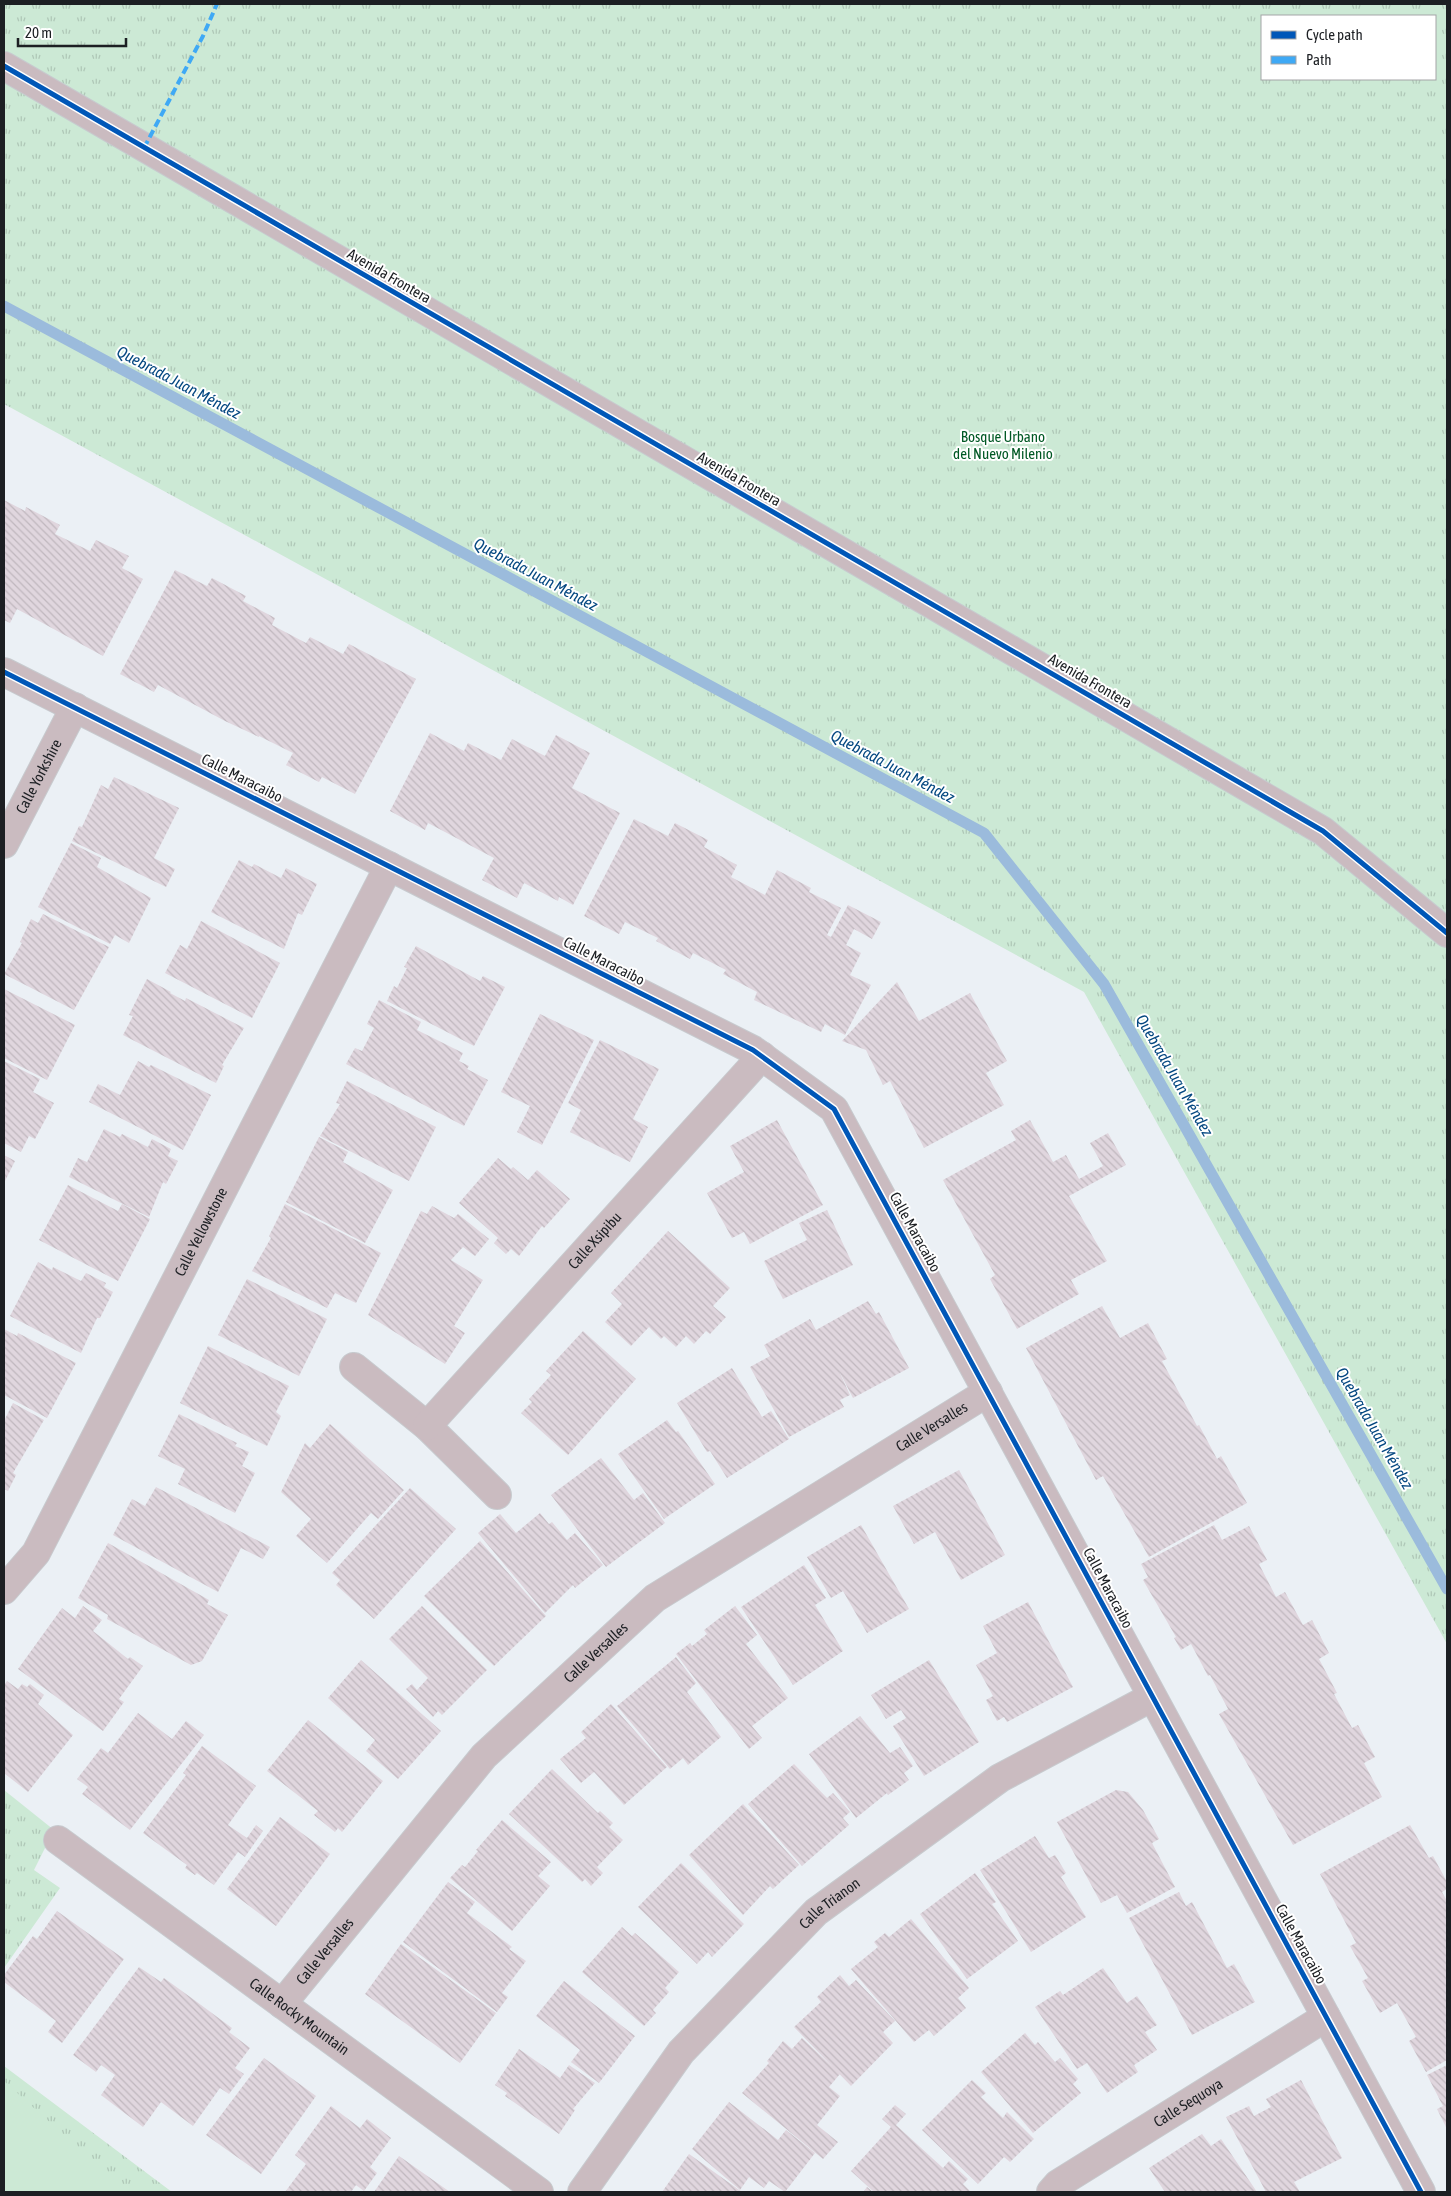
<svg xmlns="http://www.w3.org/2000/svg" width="1451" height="2196" font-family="'Asap Condensed',sans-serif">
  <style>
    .park { fill: url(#park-tufts); fill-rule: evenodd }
    .pitch { fill: #cce9d5 }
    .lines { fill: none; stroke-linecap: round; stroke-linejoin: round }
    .stream { stroke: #9bbbdc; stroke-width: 11 }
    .building { fill: url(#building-back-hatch) }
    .street-casing { stroke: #c7cace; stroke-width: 30 }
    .street { stroke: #cabbc0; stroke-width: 28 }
    .quiet { stroke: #3fa9f5; stroke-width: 4; stroke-dasharray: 8 4; stroke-linecap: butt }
    .cycleway-casing { stroke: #fff; stroke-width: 8 }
    .cycleway { stroke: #0057b8; stroke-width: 5 }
    .labels { text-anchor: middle; stroke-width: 4; stroke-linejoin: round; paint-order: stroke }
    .street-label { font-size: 15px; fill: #1c1f23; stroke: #fff }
    .park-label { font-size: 15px; fill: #005824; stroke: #fff }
    .water-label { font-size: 16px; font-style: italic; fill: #054881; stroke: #fff }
  </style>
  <defs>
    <pattern id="park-tufts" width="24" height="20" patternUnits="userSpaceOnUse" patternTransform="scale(1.25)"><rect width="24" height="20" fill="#cce9d5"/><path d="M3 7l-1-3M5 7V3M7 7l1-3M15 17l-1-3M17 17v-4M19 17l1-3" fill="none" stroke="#afc7b7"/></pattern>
    <pattern id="building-back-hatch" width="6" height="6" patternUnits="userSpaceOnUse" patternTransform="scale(1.25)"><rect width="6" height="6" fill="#e0d6de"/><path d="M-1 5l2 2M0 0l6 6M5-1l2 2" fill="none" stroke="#c0b7be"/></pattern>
  </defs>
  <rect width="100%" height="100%" fill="#ebf0f5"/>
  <path class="park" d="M4,4h1443v1640l-363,-652 -1080,-588zM1262,16h173v63h-173z
    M4,1790l50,40 -20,40 26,18 -56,80z
    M4,2066l168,126h-168z"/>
  <path class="pitch" d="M4,2081l123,111h-123z"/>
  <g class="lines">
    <path class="stream" d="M4,306l980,527 120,151 343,605"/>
  </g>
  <path class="building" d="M4,500l21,11 1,-4 34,18 -5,9 35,17 6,-11 33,16 -7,12 21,11 -40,77 -86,-47 -7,14 -6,-3z
    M175,570l32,16 5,-8 34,18 -3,5 32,17 -3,7 34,18 4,-6 33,17 6,-10 67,35 -61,115 -33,-17 -3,5 -33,-17 7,-12 -34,-17v1l-34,-16 -67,-36 -4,7 -34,-18z
    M430,733l34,18 4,-8 33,17 11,-21 33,17 11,-21 34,18 -18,35 48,25 -47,92 -14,-8 -1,4 -34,-18 -7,15 -35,-18 12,-22 -66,-35 -3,7 -35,-19z
    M114,777l65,31 -25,50 21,11 -9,18 -94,-46 7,-15 3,1 19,-42 7,4z
    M634,819l34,17 7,-13 33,17 -4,7 33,18 -6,12 34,18 12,-25 34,18 -2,4 32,16 -14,27 4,2 17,-32 33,17 -9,17 -18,-10 -8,16 15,8 -11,22 21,10 -26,50 -20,-11 -4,8 -67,-32 3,-8 -34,-18 3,-4 -33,-17 -3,6 -34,-18 2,-3 -33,-16 -6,12 -35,-18z
    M71,843l30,15 -4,9 54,31 -22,45 -14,-8 -5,9 -72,-37z
    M239,860l13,7 2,-3 27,14 5,-10 31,16 -15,31 -4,-2 -14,36 -73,-37z
    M43,914l66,33 -35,63 -70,-36 18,-31 -2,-1 11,-23 7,4z
    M201,921l79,42 -28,55 -87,-45 15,-28 7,4z
    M416,946l64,35 3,-5 22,11 -31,59 -87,-45 7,-15 3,2 10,-20 -3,-1z
    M147,979l24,13 -1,1 15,8 1,-3 58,30 -22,37 2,1 -8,17 -93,-48 10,-19 -4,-1z
    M897,982l22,39 51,-28 37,68 -21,12 18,32 -80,43 -34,-67 -7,4 -17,-35 -24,-9z
    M4,989l71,36 -28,55 -43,-22z
    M379,1000l42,22 -4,8 46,23 -4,8 10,5 -2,3 21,11 -24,46 -118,-62 9,-16 7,3 12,-23 -7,-4z
    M540,1014l54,26 -52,105 -25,-13 13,-26 -29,-14z
    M600,1040l59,29 -26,50 15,8 -18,35 -60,-30 11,-22 -13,-7z
    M4,1061l36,18 -7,13 21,11 -19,36 -6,-3 -8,16 -17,-9z
    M138,1061l11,6 2,-2 60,30 -28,55 -94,-48 9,-18 22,11z
    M347,1081l89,46 -27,54 -89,-45 20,-32 -4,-1z
    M777,1120l46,85 -73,39 -6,-12 -12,6 -25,-45 37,-21 -14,-26z
    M1030,1120l23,42 13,-7 13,24 24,-13 -13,-23 18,-10 18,32 -57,31 38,65 -36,19 8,14 -62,35 -27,-50 5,-4 -52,-95 73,-40 -5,-9z
    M104,1129l16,8 2,-3 26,13 4,-8 19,10 -3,7 10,5 -12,23 -3,-2 -14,35 -80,-40 9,-19 9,4z
    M319,1137l29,15 -5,10 50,28 -28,53 -79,-41z
    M4,1155l11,6 -11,22z
    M498,1158l13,11 2,-2 15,13 9,-10 33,29 -26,29 -2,-2 -23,30 -8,-7 -5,5 -12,-11 4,-5 -39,-35z
    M68,1185l50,26 4,-7 28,15 -32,62 -79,-41z
    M285,1204l96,49 -25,50 -21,-10 -8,15 -75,-37 19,-33 -2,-2z
    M432,1206l22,12 4,-4 31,25 -14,17 -12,-9 -12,13 32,20 -29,46 11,7 -20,31 -77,-49 53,-104 6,3z
    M827,1210l26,55 -70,34 -19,-38 43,-21 -8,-17z
    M668,1231l62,57 -17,18 13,11 -16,17 -4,-3 -12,13 -8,-8 -10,11 -12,-11 -3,3 -12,-12 -18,19 -26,-24 17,-18 -11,-11z
    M38,1262l14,8 1,-3 28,14 5,-8 20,10 -2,4 9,5 -13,26h-3l-16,35 -71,-37z
    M247,1279l80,40 -28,57 -81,-41z
    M868,1301l8,13 3,-2 30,56 -56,30 -14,-27 11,24 -10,5 4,7 -55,30 -39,-70 20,-11 -6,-11 30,-17 16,-9 6,11z
    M1102,1306l18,32 28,-15 19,36 -5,2 35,65 2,-1 18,34 4,-3 26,47 -98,54 -46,-81 -7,4 -70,-132z
    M4,1329l13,7 1,-3 58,30 -29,55 -43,-23z
    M583,1331l53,48 -68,76 -47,-42 11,-11 -3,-3 22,-24 -5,-4z
    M208,1346l81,40 -13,26 5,4 -14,30 -87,-43z
    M732,1368l30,49 9,-6 18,28 -62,39 -17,-27 -3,1 -30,-49z
    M13,1403l31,17 -31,53 3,2 -8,16 -4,-2v-68z
    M179,1414l58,29 -2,3 14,6 -7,14 13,7 -20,40 -57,-29 7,-15 -27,-13z
    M667,1420l9,12 2,-1 37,53 -51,35 -46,-65z
    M330,1424l74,66 -26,29 -7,-6 -44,50 -31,-27 15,-17 -30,-27 24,-49 5,5z
    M601,1458l33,42 9,-7 22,30 -59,44 -55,-72z
    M959,1470l46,85 -44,25 -26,-48 -21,12 -21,-38z
    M156,1487l114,60 -7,12 -22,-11 -23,44 -105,-57 19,-36 13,7z
    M410,1488l46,41 -82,90 -38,-34 4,-5 -8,-7z
    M540,1513l9,11 3,-2 15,18 8,-7 28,32 -28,23 -2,-3 -28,28 -67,-80 22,-19 16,19z
    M861,1525l48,84 -42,24 -24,-42 -12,7 -24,-41z
    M1214,1525l8,15 27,-14 18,34 -8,4 17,33 9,-5 18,33 9,-5 17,33 -10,6 18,34 -3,1 18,34 6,-3 17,32 -11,6 18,34 -89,48 -74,-131 9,-5 -18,-34 -2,1 -17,-32 -10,6 -7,-12 2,-1 -33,-57 5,-3 -7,-13z
    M480,1541l66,75 -52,50 -70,-70z
    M108,1543l101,57 -2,4 21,11 -26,46 -11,4 -84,-46 1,-4 -30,-17z
    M804,1565l22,33 -11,7 28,46 -50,34 -52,-78z
    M1028,1602l45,85 -66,35 -3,-5 -7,4 -11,-21 7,-4 -17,-31 21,-12 -14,-27z
    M83,1606l19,14 -9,11 35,28 2,-2 13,9 -24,33 5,3 -21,29 -85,-62 44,-61 13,10z
    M422,1606l65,64 -45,45 -4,-4 -5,6 -27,-28 6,-5 5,6 11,-12 -39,-39z
    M735,1606l22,29 -11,9 42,54 -36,28 10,12 -13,11 -73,-95 14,-11 2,3 15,-12 -3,-4z
    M676,1657l20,26 -9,9 34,45 -33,28 -5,-7 -13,11 -53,-63z
    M361,1660l80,71 -43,48 -32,-28 9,-11 -47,-42z
    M929,1660l50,82 -55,34 -31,-50 13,-8 -5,-8 -15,9 -15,-24z
    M7,1681l11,8 4,-5 5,3 3,-3 14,11 -6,9 35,31 -45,57 -24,-19v-88z
    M611,1704l56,63 -43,38 -30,-33 -13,11 -21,-24 26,-21 -5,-6z
    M138,1713l34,26 14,-18 18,14 -74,95 -48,-36 6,-7 -11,-8 24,-31 7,5z
    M860,1716l30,37 10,-6 13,19 -9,7 5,7 -21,15 -1,-2 -31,25 -47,-64z
    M308,1720l75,61 -41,51 -4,-4 -3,4 -21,-17 4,-4 -51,-40z
    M202,1746l54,40 -28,39 19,13 9,-13 7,6 -18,26 -7,-5 -24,33 -17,-12 -2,2 -10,-7 2,-3 -44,-32 43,-58 -3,-2z
    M794,1764l33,34 6,-5 17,19 -7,6 6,7 -47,41 -54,-62z
    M552,1769l46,44 2,-2 13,12 -4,4 14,13 -26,27 6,6 -12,13 -6,-7 -3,3 -73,-68z
    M1116,1790l12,2 15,18 16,29 -7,4 23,44 -48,26 -10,-18 -16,8 -44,-81z
    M743,1804l56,61 -26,24 -3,-3 -27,29 -54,-60z
    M280,1817l50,37 -54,72 -49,-37z
    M502,1820l49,42 -13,14 12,10 -38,45 -62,-53 12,-13 3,2 13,-16 -2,-1z
    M1410,1825l19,33 4,-2 14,26v7l-5,3 5,9v159l-21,12 -17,-31 7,-4 -19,-34 -17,10 -18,-32 6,-3 -18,-32 6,-3 -36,-69z
    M1035,1836l14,22 6,-3 11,18 -5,4 25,40 -55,35 -51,-82z
    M681,1863l63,61 -32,33 -4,-5 -11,12 -59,-57z
    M975,1873l21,29 -4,2 26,37 -51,38 -47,-65z
    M448,1882l27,20 -8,11 45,34 -3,2 17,12 -24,32 6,4 -11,15 -94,-70z
    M1179,1892l7,14 6,-4 35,66 7,-4 21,38 -63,33 -63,-117z
    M57,1911l67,48 -62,84 -14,-11 8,-11 -52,-39v-7l29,-39 4,3z
    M911,1919l58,69 -11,10 8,10 -32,28 -5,-6 -15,12 -63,-73 27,-22 -4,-5 11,-9 4,4z
    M622,1927l10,9 3,-3 44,39 -14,16 4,4 -16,18 3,3 -12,13 -62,-54z
    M401,1944l95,69 -36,50 -95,-69z
    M139,1967l22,15 3,-4 33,24 35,26 -3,4 21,16 -15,20 9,6 -15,20 -9,-6 -27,38 -32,-24 -18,25 -42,-32 14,-20 -14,-10 -5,7 -23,-17z
    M1103,1968l24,35 10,-7 20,29 -12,7 12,18 -23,15 4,7 -31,21 -20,-30 -10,6 -42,-62 25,-16 3,4z
    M840,1975l9,11 7,-6 39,41 -12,11 10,11 -42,43 -57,-59 27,-25 -4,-5z
    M564,1981l71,55 -36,47 -28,-21 9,-12 -44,-34z
    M1025,2033l10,12 3,-3 17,20 5,-4 18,21 -5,5 8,9 -48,40 -52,-61z
    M802,2038l38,36 -11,13 11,9 -23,29 21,17 -15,17 -81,-66 27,-30 -2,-2 16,-20 9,8z
    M519,2049l41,29 9,-13 26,18 -22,26 2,1 -16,24 -54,-38 2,-3 -12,-8z
    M264,2058l52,38 -55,78 -55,-39z
    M1447,2065v64l-10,-20 6,-3 -16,-31z
    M972,2080l14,13 -5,4 22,21 4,-6 27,27 -24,23 -6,-5 -26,27 -56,-54z
    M1301,2080l41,78 -48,24 6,10h-34l-40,-75 23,-11 5,10 17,-9 -5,-8z
    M729,2102l49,38 8,-10 29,23 -30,39 -16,-11 -5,7 -15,-11 -9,13 -48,-41z
    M895,2105l11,9 -10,11 47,43 6,-7 19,18 -5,5 8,8h-97l-23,-21 40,-44 -9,-8z
    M331,2106l29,22 7,-9 24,19 -21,29 7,6 -13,18 -8,-6 -5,7h-66l21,-28 -11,-9z
    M1202,2134l9,12 10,-7 36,53h-92l-16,-24z
    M689,2154l53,38h-80z
    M399,2156l51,36h-76z
    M867,2187l6,5h-10z"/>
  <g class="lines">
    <g class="street-casing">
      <g id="street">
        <path d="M4,66l1319,765 124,102"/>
        <path d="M4,672l749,378 81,59 587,1083"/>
        <path id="s1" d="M4,844l71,-137"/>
        <path d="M354,1367l73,59 70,69"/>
        <path id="s2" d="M427,1426l335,-370"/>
        <path id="s3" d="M4,1590l32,-37 353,-687"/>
        <path id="s4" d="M58,1840l481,352"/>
        <path id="s5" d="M282,2004l202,-248 171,-158 333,-206"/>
        <path id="s6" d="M582,2192l99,-140 135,-140 184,-134 152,-81"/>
        <path id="s7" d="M1051,2192l7,-8 268,-167"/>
      </g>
    </g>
    <use href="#street" class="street"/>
    <path class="quiet" d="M144,148l59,-112 14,-32"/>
    <g class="cycleway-casing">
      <path id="cycleway" d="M4,66l1319,765 124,102
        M4,672l749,378 81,59 587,1083"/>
    </g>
    <use href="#cycleway" class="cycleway"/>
  </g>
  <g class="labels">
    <g class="street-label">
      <text transform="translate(389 276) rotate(30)" y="5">Avenida Frontera</text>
      <text transform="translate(739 479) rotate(30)" y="5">Avenida Frontera</text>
      <text transform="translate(1090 681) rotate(30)" y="5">Avenida Frontera</text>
      <text dy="5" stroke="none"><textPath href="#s1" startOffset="76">Calle Yorkshire</textPath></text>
      <text transform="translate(242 778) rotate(27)" y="5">Calle Maracaibo</text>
      <text transform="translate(604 961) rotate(27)" y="5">Calle Maracaibo</text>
      <text dy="5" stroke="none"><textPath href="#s3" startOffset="410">Calle Yellowstone</textPath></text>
      <text transform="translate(915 1232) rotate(61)" y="5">Calle Maracaibo</text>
      <text dy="5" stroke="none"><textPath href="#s2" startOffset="250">Calle Xsipibu</textPath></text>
      <text dy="5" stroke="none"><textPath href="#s5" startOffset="878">Calle Versalles</textPath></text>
      <text transform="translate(1108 1588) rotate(62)" y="5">Calle Maracaibo</text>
      <text dy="5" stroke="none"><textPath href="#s5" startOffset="472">Calle Versalles</textPath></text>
      <text dy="5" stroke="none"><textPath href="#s6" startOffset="382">Calle Trianon</textPath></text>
      <text transform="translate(1301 1944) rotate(61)" y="5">Calle Maracaibo</text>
      <text dy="5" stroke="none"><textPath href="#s5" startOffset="68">Calle Versalles</textPath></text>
      <text dy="5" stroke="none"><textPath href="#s4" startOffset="299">Calle Rocky Mountain</textPath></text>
      <text dy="5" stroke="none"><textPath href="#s7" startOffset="164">Calle Sequoya</textPath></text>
    </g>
    <g class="park-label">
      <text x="1003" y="442">Bosque Urbano<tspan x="1003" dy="17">del Nuevo Milenio</tspan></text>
    </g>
    <g class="water-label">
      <text transform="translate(179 382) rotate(28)" y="6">Quebrada Juan Méndez</text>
      <text transform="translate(536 574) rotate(28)" y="6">Quebrada Juan Méndez</text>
      <text transform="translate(893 766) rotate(28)" y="6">Quebrada Juan Méndez</text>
      <text transform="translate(1175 1075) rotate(60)" y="6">Quebrada Juan Méndez</text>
      <text transform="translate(1375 1428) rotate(60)" y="6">Quebrada Juan Méndez</text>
    </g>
  </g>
  <rect width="1451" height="2196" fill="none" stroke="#1c1f23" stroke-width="10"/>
  <rect x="1261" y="15" width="175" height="65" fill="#ffffff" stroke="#a4a5a7"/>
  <rect x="1271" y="31" width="25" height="8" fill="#0057b8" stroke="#a4a5a7"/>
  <text x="1306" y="40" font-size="15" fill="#1c1f23">Cycle path</text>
  <rect x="1271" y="56" width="25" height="8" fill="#3fa9f5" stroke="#a4a5a7"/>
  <text x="1306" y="65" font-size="15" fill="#1c1f23">Path</text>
  <path d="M18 38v8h108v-8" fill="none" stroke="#1c1f23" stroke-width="2.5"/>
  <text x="25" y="38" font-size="15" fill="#1c1f23" stroke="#ffffff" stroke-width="4" paint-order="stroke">20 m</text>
</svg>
